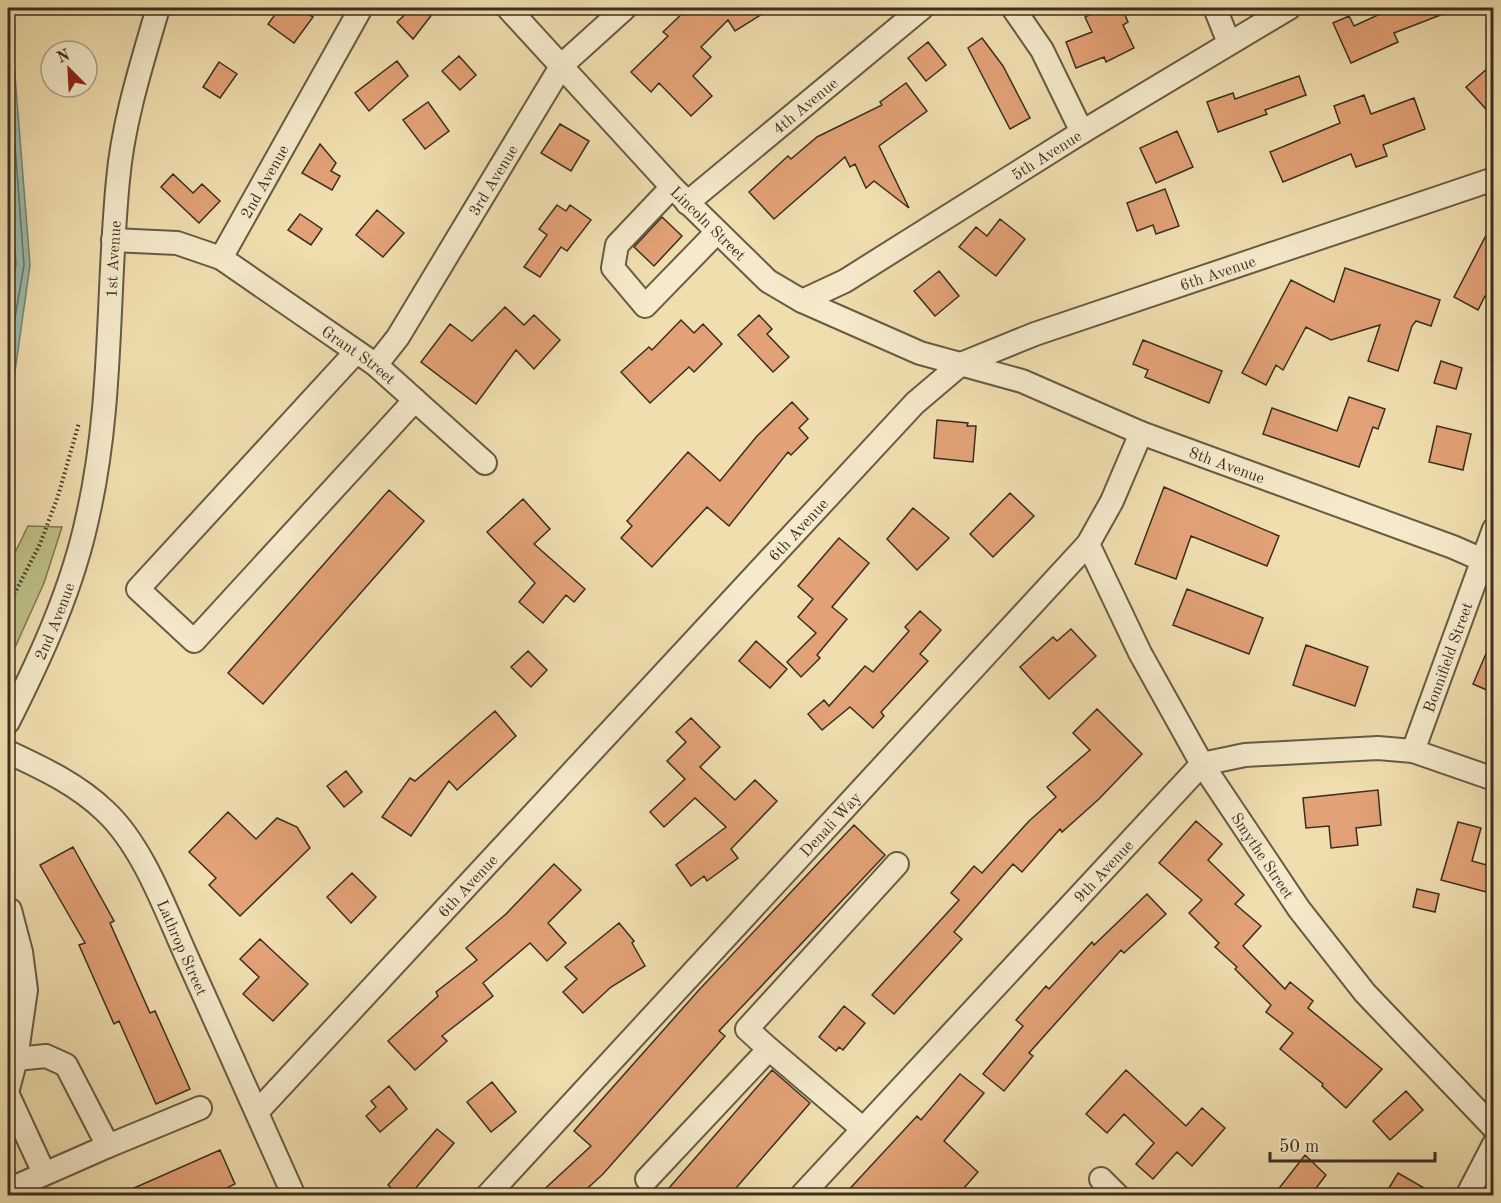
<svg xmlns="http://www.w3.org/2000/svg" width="1501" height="1203" font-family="'Old Standard TT',serif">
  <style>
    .green { fill: #bec087; stroke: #7c7854; stroke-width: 1.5 }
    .water { fill: #9abcae; stroke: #748476; stroke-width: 1.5 }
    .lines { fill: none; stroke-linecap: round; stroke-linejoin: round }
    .shore { stroke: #6a7668; stroke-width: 1.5 }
    .building { fill: #e2a176; stroke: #3a2f21; stroke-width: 1.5 }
    .minor-casing { stroke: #685b44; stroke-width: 26 }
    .path { stroke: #3a2f21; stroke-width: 4; stroke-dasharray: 1.5 3; stroke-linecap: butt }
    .minor { stroke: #f5eacb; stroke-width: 22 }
    .labels { text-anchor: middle; stroke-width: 4.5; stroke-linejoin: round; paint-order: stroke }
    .street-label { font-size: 16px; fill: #3a2f21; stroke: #f5eacb }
  </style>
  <rect width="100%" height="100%" fill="#f0deaf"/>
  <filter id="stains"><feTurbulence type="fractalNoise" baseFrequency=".00333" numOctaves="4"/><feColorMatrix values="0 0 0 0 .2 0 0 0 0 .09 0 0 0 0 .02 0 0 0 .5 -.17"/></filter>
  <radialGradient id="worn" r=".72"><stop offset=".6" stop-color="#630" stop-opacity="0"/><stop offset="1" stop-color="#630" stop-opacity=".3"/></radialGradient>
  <path class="green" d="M28,526l34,1 -18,56 -36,80v-96z"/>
  <path class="water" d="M8,8h6l-3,17 19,240 -22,156z"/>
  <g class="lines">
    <path class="shore" d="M8,52l16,213 -14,82 -2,41
      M8,148l8,116 -8,53"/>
  </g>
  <path class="building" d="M280,8h19l14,9 -19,26 -26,-19z
    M412,8h25l-24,31 -16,-17z
    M688,8h84l-37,23 -7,-11 -27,27 10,10 -18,19 19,20 -21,20 -32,-33 -8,9 -20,-20 37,-36 -5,-4z
    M1104,8h18l6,14 -5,3 11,23 -28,14 -2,-5 -28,11 -10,-26 26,-10 -7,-15z
    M1393,8l63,1 -62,24 4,9 -47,21 -18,-40 16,-7 5,10z
    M982,38l21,28 27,52 -20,11 -42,-81z
    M928,42l18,23 -20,16 -18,-23z
    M459,56l17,19 -16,15 -18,-19z
    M397,61l11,15 -39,35 -14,-18z
    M219,62l18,12 -17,24 -17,-11z
    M1494,63v55l-28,-31z
    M1299,76l7,19 -41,15 2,4 -49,18 -11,-30 26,-9 2,6z
    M906,83l21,28 -48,35 30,62 -35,-27 -8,7 -11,-24 -5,3 -5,-10 -71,62 -25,-27 39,-36 3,3 26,-22 65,-32 -2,-3z
    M1364,95l7,19 43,-16 11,31 -42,16 4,11 -31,11 -5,-13 -68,28 -13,-30 70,-29 -6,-17z
    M428,102l21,29 -24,18 -22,-29z
    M560,124l29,17 -18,30 -30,-18z
    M1177,131l16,36 -37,16 -16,-35z
    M320,144l16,19 -5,8 9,5 -8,14 -30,-17z
    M173,174l20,19 9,-9 18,17 -21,22 -38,-36z
    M1165,189l14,37 -23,8 -3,-9 -16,6 -10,-28z
    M557,205l9,6 4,-6 21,15 -24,31 -6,-4 -21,30 -16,-10 23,-32 -8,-6z
    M377,210l27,23 -21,24 -27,-22z
    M300,214l22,15 -11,16 -23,-15z
    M662,217l20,19 -28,30 -20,-19z
    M1000,219l25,20 -29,37 -37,-29 17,-20 11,9z
    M1494,220v81l-9,-5 -7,14 -24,-13z
    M1345,268l95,32 -9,26 -15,-5 -4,5 -14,45 -30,-10 12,-36 -49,15 -25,-13 -23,43 -7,-5 -10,20 -24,-12 49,-93 43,22z
    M939,271l20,25 -24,20 -21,-25z
    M505,307l19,18 10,-10 26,25 -26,29 -18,-19 -40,54 -55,-42 29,-38 22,17z
    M759,315l13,14 -5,5 22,23 -16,15 -35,-37z
    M681,320l13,13 9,-9 19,20 -28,28 -5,-5 -39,36 -29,-31 28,-25 3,3z
    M1143,340l79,31 -13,32 -64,-26 3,-7 -15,-6z
    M1441,361l21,7 -6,21 -22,-6z
    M1349,397l36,12 -7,20 -5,-2 -14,40 -96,-33 9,-26 65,23z
    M792,402l16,17 -9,9 9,10 -17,17 -3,-3 -59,74 -22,-19 -55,60 -31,-29 11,-12 -5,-5 61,-69 32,29 37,-45z
    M937,420l31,3 -1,3h9l-3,36 -39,-4z
    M1437,426l34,8 -8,36 -34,-8z
    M1164,487l115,49 -12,30 -76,-30 -15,43 -41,-15z
    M389,490l35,31 -161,183 -35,-31z
    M1010,493l24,23 -41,41 -23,-23z
    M523,499l27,30 -16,15 51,45 -11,13 -8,-7 -23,28 -24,-21 16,-19 -48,-51z
    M913,508l36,30 -32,32 -30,-31z
    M839,538l30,25 -37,44 15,12 -30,36 3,3 -19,19 -14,-15 29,-29 -18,-16 15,-18 -15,-13z
    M1187,589l76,29 -14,36 -76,-29z
    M920,611l21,19 -21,24 8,7 -47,51 3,4 -11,12 -23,-21 -28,23 -14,-16 16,-14 5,6 36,-40 8,6 36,-41 -4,-4z
    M1071,629l25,27 -47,43 -29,-32 33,-30 4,4z
    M1494,635v58l-21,-9z
    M756,641l31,28 -17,19 -31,-27z
    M1306,645l62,22 -13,39 -62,-21z
    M528,651l19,19 -16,17 -20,-20z
    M1097,709l45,45 -43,45 -37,33 -2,-3 -38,43 -9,-8 -59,68 8,7 -68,75 -22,-19 87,-95 -8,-7 23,-27 8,7 47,-52 27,-24 -9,-10 43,-37 -17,-17z
    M495,711l21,25 -59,54 -8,-9 -38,55 -29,-19 28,-39 5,3z
    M691,718l29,29 -20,20 35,33 20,-20 22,21 -46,48 7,9 -31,23 -3,-5 -13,10 -15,-21 50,-38 -31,-29 -31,29 -14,-15 35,-33 -18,-18 19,-19 -10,-10z
    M346,771l16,21 -18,15 -17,-21z
    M1378,790l3,35 -25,3 2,17 -27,3 -2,-22 -23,2 -3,-30z
    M228,812l28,27 21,-21 20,9 13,21 -70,68 -31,-31 7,-7 -27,-26z
    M1196,821l26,23 -14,16 36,35 -9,9 26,22 -18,20 42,43 5,-7 23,19 -5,7 74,61 -36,39 -24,-22 1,-2 -43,-35 13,-16 -27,-21 5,-7 -36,-36 2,-2 -22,-20 4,-4 -30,-30 13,-13 -43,-37z
    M1458,822l23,6 -9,33 22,6v27l-53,-14z
    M854,825l31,30 -166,176 6,5 -122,138 -24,22h-42l54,-50 -17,-15 124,-140z
    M73,847l41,74 -4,2 40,90 5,-2 35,78 -34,15 -37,-83 -5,3 -35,-79 6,-2 -45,-78z
    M554,864l27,26 -33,33 18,20 -19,18 -17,-18 -47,40 10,13 -51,40 5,5 -32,29 -27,-29 50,-45 -2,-4 41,-32 -11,-12 40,-34z
    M352,873l24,24 -25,26 -24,-26z
    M1417,889l22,5 -4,18 -22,-5z
    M1147,894l19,20 -42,39 -3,-3 -92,103 4,3 -29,35 -21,-17 40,-48 -7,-6 30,-34 3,3 43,-47 2,3z
    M619,923l15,18 -2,2 13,23 -34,21 -28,26 -20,-21 14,-13 -12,-12z
    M260,939l48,45 -35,37 -30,-27 16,-17 -19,-18z
    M844,1006l21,17 -22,27 -4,-3 -3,4 -17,-14z
    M772,1070l38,33 -81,93h-67z
    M1126,1070l60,56 16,-18 23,20 -33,38 -15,-14 -24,27 -17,-15 18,-21 -30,-29 -17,19 -21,-19z
    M960,1074l24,19 -40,48 34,31 -21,24h-114l74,-80 4,4z
    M492,1082l24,30 -25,20 -24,-30z
    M389,1086l18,23 -27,23 -14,-16 10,-9 -5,-6z
    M1406,1091l17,19 -33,30 -17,-19z
    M437,1129l17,14 -45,53h-9l-12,-11z
    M220,1150l15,34 -25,12h-94z
    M1305,1155l21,20 -16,21h-37z
    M1398,1173l40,23h-35l-14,-8z"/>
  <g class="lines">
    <g class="minor-casing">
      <g id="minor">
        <path id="s1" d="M508,8l164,179 96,94 34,20 118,52 102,28 119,52 312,114 41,18"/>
        <path d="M1013,8l29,42 40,82"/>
        <path d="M1215,8l14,35"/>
        <path d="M672,187l-55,58 -4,23 32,38 72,-74"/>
        <path id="s2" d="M687,203l235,-195"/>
        <path id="s3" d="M113,240l64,3 44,15 155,107 109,98"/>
        <path id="s4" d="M221,258l140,-250"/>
        <path id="s5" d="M802,301l43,-20 237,-149 207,-124"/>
        <path d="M356,352l-218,237 56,52 221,-241"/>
        <path id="s6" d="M376,365l22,-28 164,-272 63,-57"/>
        <path id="s7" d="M1088,544l52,109 62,111 97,145 66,84 129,135"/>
        <path id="s8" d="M8,722c33,-65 65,-135 80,-207 25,-110 19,-224 30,-335 5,-58 24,-117 40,-172"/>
        <path id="s9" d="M1413,751l81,-222"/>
        <path id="s10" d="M8,752c34,16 69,32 97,59 39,36 62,103 84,151 35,78 70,155 105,234"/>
        <path d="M769,1049l-22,-20 150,-165"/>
        <path d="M8,1059h8l10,-69 -5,-38 -11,-42"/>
        <path d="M8,1089l8,-30 30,-3 20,9 42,81 92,-38"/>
        <path d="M8,1095l36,78"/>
        <path id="s11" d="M257,1112l658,-709 46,-39 74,-30 459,-155"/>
        <path d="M647,1179l122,-130 94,80"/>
        <path d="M1101,1179l17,17"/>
        <path d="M8,1190l100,-44"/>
        <path id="s12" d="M487,1196l601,-652 24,-43 29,-68"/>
        <path id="s13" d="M801,1196l401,-432 43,-9 133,-7 35,3 81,28"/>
        <path d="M1467,1196l27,-52"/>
      </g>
    </g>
    <path class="path" d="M8,606l32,-62 18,-48 21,-73"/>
    <use href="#minor" class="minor"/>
  </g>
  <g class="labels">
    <g class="street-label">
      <text dy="6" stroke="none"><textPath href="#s2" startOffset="153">4th Avenue</textPath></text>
      <text dy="6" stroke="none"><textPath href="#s5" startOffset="285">5th Avenue</textPath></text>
      <text dy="6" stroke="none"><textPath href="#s6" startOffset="219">3rd Avenue</textPath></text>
      <text dy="6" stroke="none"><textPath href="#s4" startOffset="88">2nd Avenue</textPath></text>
      <text dy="6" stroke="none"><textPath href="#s1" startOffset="294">Lincoln Street</textPath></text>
      <text dy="6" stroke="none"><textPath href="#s8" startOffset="480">1st Avenue</textPath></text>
      <text dy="6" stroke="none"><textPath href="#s11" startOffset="1300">6th Avenue</textPath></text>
      <text dy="6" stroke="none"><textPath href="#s3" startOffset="279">Grant Street</textPath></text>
      <text dy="6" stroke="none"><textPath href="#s1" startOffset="873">8th Avenue</textPath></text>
      <text dy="6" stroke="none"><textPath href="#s11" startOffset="795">6th Avenue</textPath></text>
      <text dy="6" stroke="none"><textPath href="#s8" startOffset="111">2nd Avenue</textPath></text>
      <text dy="6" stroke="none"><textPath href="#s9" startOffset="100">Bonnifield Street</textPath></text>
      <text dy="6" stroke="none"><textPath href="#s12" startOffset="506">Denali Way</textPath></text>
      <text dy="6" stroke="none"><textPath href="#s7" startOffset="358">Smythe Street</textPath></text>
      <text dy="6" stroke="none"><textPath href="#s13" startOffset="444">9th Avenue</textPath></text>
      <text dy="6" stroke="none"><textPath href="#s11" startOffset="309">6th Avenue</textPath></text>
      <text dy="6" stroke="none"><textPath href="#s10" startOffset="272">Lathrop Street</textPath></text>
    </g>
  </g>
  <rect width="1501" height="1203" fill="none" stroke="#f0deaf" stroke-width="30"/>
  <rect x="9" y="9" width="1483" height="1185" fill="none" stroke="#3a2f21" stroke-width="3"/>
  <rect x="15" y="15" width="1471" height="1173" fill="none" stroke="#3a2f21" stroke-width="1.5"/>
  <g transform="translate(69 69) rotate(336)"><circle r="28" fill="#f5eacb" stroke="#aa9f87" stroke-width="1.5"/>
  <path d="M0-4.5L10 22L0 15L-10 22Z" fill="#8f2418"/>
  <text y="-9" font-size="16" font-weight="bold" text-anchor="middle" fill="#3a2f21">N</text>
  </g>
  <path d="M1270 1152v9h165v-9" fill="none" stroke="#3a2f21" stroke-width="3"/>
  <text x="1279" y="1152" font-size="18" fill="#3a2f21" stroke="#f5eacb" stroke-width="4.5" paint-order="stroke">50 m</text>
  <rect width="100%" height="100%" filter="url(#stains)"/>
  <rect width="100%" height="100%" fill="url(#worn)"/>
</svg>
